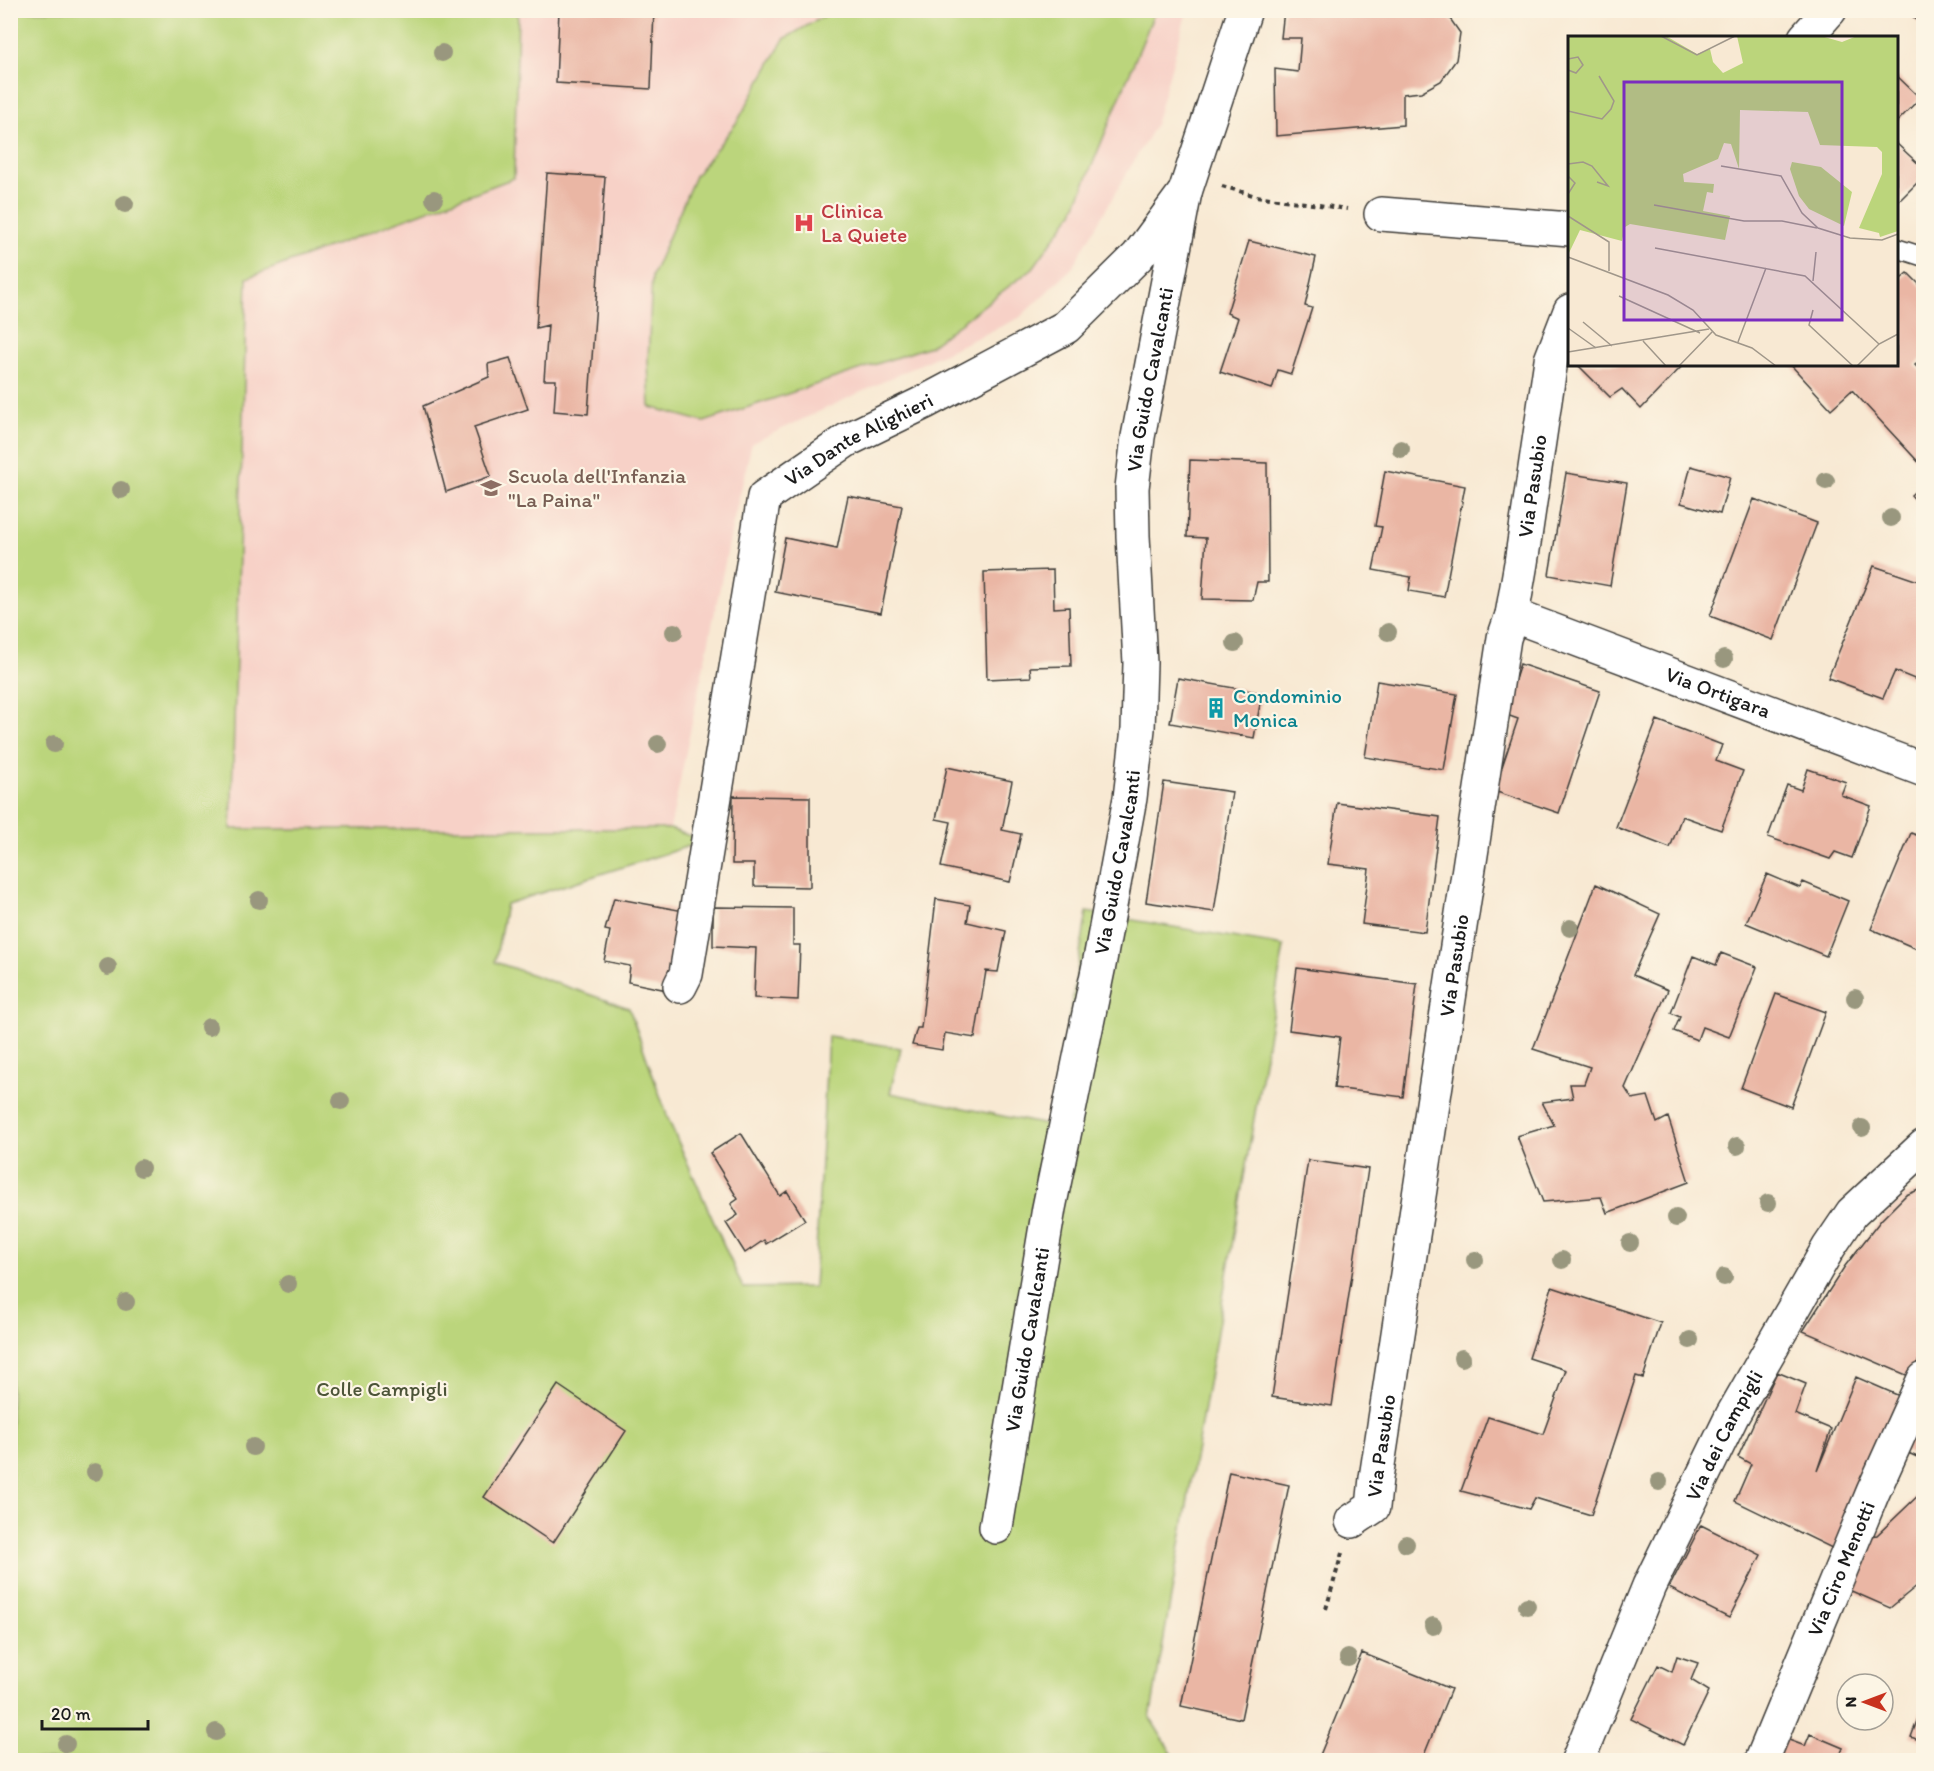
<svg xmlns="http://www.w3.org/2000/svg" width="1934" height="1771" font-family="Itim,sans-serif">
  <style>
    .built { fill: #f7d1c7 }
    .green { fill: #bbd57b; stroke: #6c784c; stroke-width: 1.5 }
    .building { fill: #eab6a4 }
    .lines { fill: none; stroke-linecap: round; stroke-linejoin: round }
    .lane-casing { stroke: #3d3b37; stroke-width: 21 }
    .street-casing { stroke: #3d3b37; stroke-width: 36 }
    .secondary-casing { stroke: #3d3b37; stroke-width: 36 }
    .path { stroke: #3d3b37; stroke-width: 4; stroke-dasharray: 4.5 4.5; stroke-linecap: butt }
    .lane { stroke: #fff; stroke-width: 18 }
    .street { stroke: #fff; stroke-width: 33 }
    .secondary { stroke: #fff; stroke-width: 33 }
    .tree { fill: #99977e }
    .labels { text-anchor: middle; stroke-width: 4.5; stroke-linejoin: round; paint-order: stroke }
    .health-label { font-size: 21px; fill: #be3a42; stroke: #fcf5e5; text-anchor: start }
    .street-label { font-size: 21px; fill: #1c1c1c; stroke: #fcf5e5 }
    .education-label { font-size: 21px; fill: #785e54; stroke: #fcf5e5; text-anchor: start }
    .culture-label { font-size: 21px; fill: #0d838f; stroke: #fcf5e5; text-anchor: start }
    .park-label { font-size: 21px; fill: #4c5438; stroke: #fcf5e5 }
    .inset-road { fill: none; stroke: #a0978a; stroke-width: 1.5 }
    .view { fill: #7b2cbf; fill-opacity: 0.15; stroke: #7b2cbf; stroke-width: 3 }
    .inset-edge { fill: none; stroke: #1c1c1c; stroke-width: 3 }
  </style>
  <rect width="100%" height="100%" fill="#fcf5e5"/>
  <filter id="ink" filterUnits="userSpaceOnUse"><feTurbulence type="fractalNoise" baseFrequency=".0167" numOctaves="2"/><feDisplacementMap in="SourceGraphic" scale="12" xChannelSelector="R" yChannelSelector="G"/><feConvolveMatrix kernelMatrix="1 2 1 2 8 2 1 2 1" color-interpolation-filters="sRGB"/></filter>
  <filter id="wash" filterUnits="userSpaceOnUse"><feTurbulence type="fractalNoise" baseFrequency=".008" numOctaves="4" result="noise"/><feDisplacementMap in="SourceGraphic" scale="24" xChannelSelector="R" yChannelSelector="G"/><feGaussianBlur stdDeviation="1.35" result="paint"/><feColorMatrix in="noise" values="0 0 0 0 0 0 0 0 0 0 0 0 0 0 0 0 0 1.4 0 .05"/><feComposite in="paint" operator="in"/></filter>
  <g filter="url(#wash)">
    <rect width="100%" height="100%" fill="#f8e9d3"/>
    <path class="built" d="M518,11h669l-32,114 -84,144 -52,49 -267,125 -17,71 -65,315h-439l16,-551 267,-100z"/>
    <path class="green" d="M834,10l321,1 -82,201 -40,56 -103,78 -226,76 -54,-15 -2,-46 4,-85 43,-100 42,-54 47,-83z
      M11,11h507l-4,167 -267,100 -16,551h439l35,12 -199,63 -11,58 134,46 40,113 74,167 71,-1 14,-251 73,12 -11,45 161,33 36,-214 197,34 -134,772 26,42h-1165z"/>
    <g id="blocks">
      <path class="building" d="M559,10h95l-3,79 -95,-6z
        M1284,10h76v2l84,-2 16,23 -4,27 -15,21 -20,11 -18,2v31l-127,11 -1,-67 23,3 3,-34h-20z
        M1906,10h18v17z
        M1896,75l24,23 -24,25z
        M1896,143l28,26v7l-28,28z
        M547,173l58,4 -17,237 -34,-3 2,-31h-12l4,-55 -12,3z
        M1249,241l67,16 -11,49 7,2 -21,66 -13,-4 -6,19 -52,-17 18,-54 -11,-5z
        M1908,273l16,16v68l-9,8 9,9v94l-72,-78 -21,19 -41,-45h106v-81z
        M510,358l18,51 -54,18 17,49 -45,16 -23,-86 66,-29 -1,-13z
        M1577,364h107l-43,45 -19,-20 -12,8z
        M1190,460l77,3 1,119h-11l-4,18 -51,-1 4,-61 -19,-1z
        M1691,466l39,11 -10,37 -39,-11z
        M1385,471l80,15 -21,111 -35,-6 2,-14 -38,-7 9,-43 -7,-1z
        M1566,473l61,10 -17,103 -61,-11z
        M1924,483v26l-13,-14z
        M848,496l54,10 -21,107 -106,-21 10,-54 52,11z
        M1754,499l63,24 -44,117 -63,-24z
        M1874,566l50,17v100l-29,-12 -12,27 -55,-20z
        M1053,570l1,38 15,-1 2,59 -41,1 1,10 -44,2 -3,-107z
        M1520,664l80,27 -41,122 -65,-22 24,-72 -14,-5z
        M1178,678l84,15 -8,45 -84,-15z
        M1377,681l80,13 -13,76 -79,-13z
        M1657,720l65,25 -6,16 27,10 -22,59 -39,-14 -12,32 -54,-21z
        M947,767l65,14 -10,49 19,4 -11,48 -69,-15 10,-45 -15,-3z
        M1808,769l38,13 -5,13 30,11 -19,52 -17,-6 -5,7 -62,-22 19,-52 14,5z
        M1164,782l68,10 -18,120 -68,-10z
        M733,796l77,1v90l-56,-1v-22h-22z
        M1337,803l103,14 -15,115 -63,-8 7,-55 -41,-5z
        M1911,833l13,5v114l-53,-23z
        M1767,874l33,14 3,-6 45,19 -22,55 -80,-33z
        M1596,884l64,30 -27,61 35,15 -43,98 7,11 16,-3 9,27 11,-6 21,65 -82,31 -6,-16 -58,5 -26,-66 37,-11 -12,-23 31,-4 -3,-14h14l6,-17 -57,-18z
        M614,898l70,13 -17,79 -39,-8 2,-16 -26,-5 6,-30 -5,-1z
        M936,899l34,6 -3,17 39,9 -8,41 -12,-1 -11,67 -30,-5 -3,17 -30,-5 5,-17h4z
        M713,907l80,1v37h7l-2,55 -44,-2 2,-50 -43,-2z
        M1721,953l36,14 -28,70 -27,-10 -5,13 -23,-9 6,-14 -9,-4 22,-57 23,9z
        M1297,968l120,16 -14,113 -69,-9 6,-51 -51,-7z
        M1776,994l50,18 -35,95 -50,-19z
        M741,1133l39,63 7,-5 18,29 -39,24 -2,-4 -19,13 -19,-30 12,-8 -7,-11 7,-5 -28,-46z
        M1308,1160l60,9 -36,237 -60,-9z
        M1921,1189h3v160l-13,28 -108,-46 42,-65 36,-46 25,-25z
        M1552,1287l109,36 -18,55 -7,-2 -45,139 -56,-17 -6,11 -68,-18 27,-74 55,17 23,-64 -37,-12z
        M1777,1372l29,12 -11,30 36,15 -14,42 39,-94 48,21 -70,151 -99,-48 16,-37 -13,-7z
        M558,1385l68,46 -73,112 -69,-46z
        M1924,1385v75l-27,-12z
        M1229,1472l60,13 -48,234 -60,-13z
        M1924,1490v90l-34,28 -50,-22 21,-48 16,-3z
        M1701,1525l60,30 -32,63 -60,-30z
        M1362,1653l89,36 -29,71h-104z
        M1677,1656l21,7 -7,17 18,11 -26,54 -52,-26 27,-54 14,7z
        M1923,1705h1v37l-13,-5z
        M1810,1734l33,14 -6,12h-70l11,-24 27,10z"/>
    </g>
  </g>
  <g filter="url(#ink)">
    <use href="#blocks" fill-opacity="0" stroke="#3d3b37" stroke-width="1.5"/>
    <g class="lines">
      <g class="lane-casing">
        <path id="lane" d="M1896,248l28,9"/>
      </g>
      <g class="street-casing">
        <g id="street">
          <path d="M1805,38l25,-28"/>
          <path d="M1381,214l189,15"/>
          <path id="s1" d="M1512,615l412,155"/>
          <path id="s2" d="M680,986l6,-12 78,-477 83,-57 78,-38 141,-75 72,-71 47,-64 60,-182"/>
          <path id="s3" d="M1352,1521l21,-14 3,-29 128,-840 8,-23 9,-52 30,-203 19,-49"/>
          <path id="s4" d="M996,1527l53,-319 50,-243 31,-167 8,-69 2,-66 -7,-127 -1,-48 6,-51 47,-245"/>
          <path id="s5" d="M1762,1760l111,-268 51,-113"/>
        </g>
      </g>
      <g class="secondary-casing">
        <g id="secondary">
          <path id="s6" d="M1578,1760l71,-174 83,-170 97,-169 23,-34 72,-67"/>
        </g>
      </g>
      <path class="path" d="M1222,186l34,10 91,13
        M1326,1609l16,-56"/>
      <use href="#lane" class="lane"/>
      <use href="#street" class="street"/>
      <use href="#secondary" class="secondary"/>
    </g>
    <g class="tree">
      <circle cx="442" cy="53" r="9"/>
      <circle cx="434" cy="199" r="9"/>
      <circle cx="125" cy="204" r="9"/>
      <circle cx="1401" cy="449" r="9"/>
      <circle cx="1826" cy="481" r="9"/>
      <circle cx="121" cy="490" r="9"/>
      <circle cx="1891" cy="518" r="9"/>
      <circle cx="674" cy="632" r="9"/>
      <circle cx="1388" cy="632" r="9"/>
      <circle cx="1235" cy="643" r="9"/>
      <circle cx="1724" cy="659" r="9"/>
      <circle cx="54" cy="744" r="9"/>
      <circle cx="658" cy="744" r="9"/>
      <circle cx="259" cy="900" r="9"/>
      <circle cx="1570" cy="928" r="9"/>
      <circle cx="108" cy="967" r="9"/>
      <circle cx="1855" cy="998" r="9"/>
      <circle cx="209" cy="1027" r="9"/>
      <circle cx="341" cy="1101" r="9"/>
      <circle cx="1862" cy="1128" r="9"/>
      <circle cx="1737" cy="1146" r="9"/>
      <circle cx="141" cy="1168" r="9"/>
      <circle cx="1768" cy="1203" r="9"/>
      <circle cx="1676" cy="1218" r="9"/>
      <circle cx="1630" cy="1243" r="9"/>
      <circle cx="1475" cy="1260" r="9"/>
      <circle cx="1562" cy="1260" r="9"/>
      <circle cx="1724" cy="1277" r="9"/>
      <circle cx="288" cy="1284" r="9"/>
      <circle cx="126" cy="1302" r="9"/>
      <circle cx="1690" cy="1340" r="9"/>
      <circle cx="1462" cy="1358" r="9"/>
      <circle cx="253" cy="1447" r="9"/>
      <circle cx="95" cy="1472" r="9"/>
      <circle cx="1659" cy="1482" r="9"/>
      <circle cx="1406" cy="1544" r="9"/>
      <circle cx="1527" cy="1606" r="9"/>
      <circle cx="1433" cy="1626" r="9"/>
      <circle cx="1348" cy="1658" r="9"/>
      <circle cx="216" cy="1732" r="9"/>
      <circle cx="66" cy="1744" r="9"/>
    </g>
  </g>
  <defs>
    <g id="hospital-bare" transform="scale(1.62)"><path d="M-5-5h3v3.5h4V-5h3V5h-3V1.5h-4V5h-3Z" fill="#e0444e" stroke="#fcf5e5" stroke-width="2.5" paint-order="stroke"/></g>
    <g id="school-bare" transform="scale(1.62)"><path d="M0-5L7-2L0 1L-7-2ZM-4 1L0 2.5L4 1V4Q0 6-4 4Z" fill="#8d6e63" stroke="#fcf5e5" stroke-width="2.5" paint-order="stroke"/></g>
    <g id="building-bare" transform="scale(1.62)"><path d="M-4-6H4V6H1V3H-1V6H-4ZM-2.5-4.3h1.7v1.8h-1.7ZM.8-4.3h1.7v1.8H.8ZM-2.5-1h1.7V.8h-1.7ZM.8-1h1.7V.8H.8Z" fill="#0f9aa8" stroke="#fcf5e5" stroke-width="2.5" paint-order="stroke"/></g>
  </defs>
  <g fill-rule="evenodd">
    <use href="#hospital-bare" x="804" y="223"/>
    <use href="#school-bare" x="491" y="488"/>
    <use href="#building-bare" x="1216" y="708"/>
  </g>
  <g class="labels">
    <g class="health-label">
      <text x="821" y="218">Clinica<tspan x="821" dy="24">La Quiete</tspan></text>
    </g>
    <g class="street-label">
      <text dy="7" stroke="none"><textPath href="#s4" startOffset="1162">Via Guido Cavalcanti</textPath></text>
      <text dy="7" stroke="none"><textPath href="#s2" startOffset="608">Via Dante Alighieri</textPath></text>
      <text dy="7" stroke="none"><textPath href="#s3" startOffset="1059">Via Pasubio</textPath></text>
      <text dy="7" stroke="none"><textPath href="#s1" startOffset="220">Via Ortigara</textPath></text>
      <text dy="7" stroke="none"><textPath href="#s4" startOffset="676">Via Guido Cavalcanti</textPath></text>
      <text dy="7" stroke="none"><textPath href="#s3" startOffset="573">Via Pasubio</textPath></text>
      <text dy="7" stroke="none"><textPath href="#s4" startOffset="190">Via Guido Cavalcanti</textPath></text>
      <text dy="7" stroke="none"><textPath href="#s6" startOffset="356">Via dei Campigli</textPath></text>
      <text dy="7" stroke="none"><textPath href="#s3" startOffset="87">Via Pasubio</textPath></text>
      <text dy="7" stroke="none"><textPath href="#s5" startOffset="207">Via Ciro Menotti</textPath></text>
    </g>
    <g class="education-label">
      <text x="508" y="483">Scuola dell'Infanzia<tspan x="508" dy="24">"La Paina"</tspan></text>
    </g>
    <g class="culture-label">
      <text x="1233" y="703">Condominio<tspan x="1233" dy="24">Monica</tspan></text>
    </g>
    <g class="park-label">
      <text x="382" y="1396">Colle Campigli</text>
    </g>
  </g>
  <g transform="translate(1568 36)">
    <rect width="330" height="330" fill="#f8e9d3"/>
    <path d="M0,0h98l31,18 13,-5 3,13 10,11 20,-10 -6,-27h84l21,6 15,-6h41v195l-18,6 -1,-4 -20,-5 23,-54v-22l-5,-5 -57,-2 -12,-33 -68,-2 -1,59 -8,-25 -7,-1 -6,16 -35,15 1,8 30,2 -1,9 -6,-1 -4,19 27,5 -5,24 -95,-16 -5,3 -3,14 -42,-11 -12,25zM224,126l29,5 31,25 -8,34 -35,-17 -10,-13 -9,-27z" fill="#bbd57b"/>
    <path class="inset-road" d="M93,0l36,19 38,-19M0,23l10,-2 5,8 -7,8 -8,-3M0,75l34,8 9,-10 3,-8 -15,-25M0,128l15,-2 9,4 16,20 -11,-4M153,130l60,10 21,37 16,15 32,10 32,2 16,-6M0,140l7,7 -7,11M86,169l90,16h38l35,7M0,180l41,26v29M87,212l150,28 74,68M0,221l100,38 25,15 23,25 36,13 24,18M245,245l3,-29M51,260l81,37M245,274l-4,15 44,41M15,286l29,24M0,292l28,20M75,305l23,25M170,306l28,-74M0,316l141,-23M111,330l33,-34M289,330l22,-22 19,-10"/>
    <path class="view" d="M56,46h218v238h-218z"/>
    <rect width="330" height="330" class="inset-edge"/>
  </g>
  <rect width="1934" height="1771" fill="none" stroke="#fcf5e5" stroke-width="36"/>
  <g transform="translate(1865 1702) rotate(270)"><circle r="28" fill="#fcf5e5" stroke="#a29e95" stroke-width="1.5"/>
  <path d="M0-4.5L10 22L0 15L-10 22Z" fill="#c8321e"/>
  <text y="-9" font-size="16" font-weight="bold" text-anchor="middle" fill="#1c1c1c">N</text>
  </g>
  <path d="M42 1720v9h106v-9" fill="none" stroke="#1c1c1c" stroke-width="3"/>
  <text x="51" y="1720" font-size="18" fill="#1c1c1c" stroke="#fcf5e5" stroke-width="4.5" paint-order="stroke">20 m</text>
</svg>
